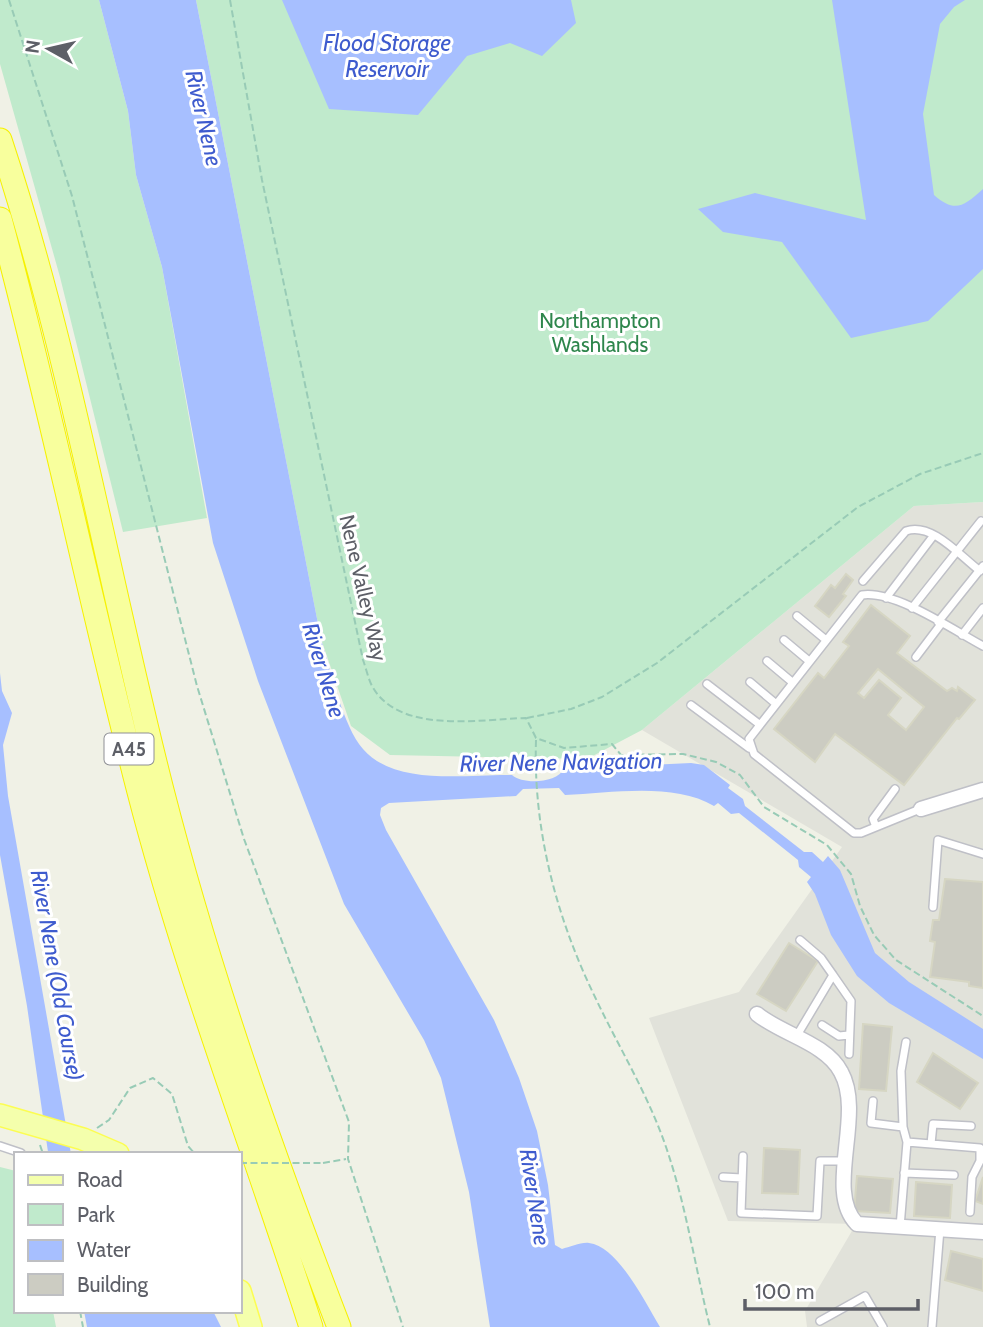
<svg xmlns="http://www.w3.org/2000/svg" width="983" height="1327" font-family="Cabin,sans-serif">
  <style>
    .industrial { fill: #e1e2da }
    .green { fill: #c0eacc }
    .water { fill: #a7bfff }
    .building { fill: #ccccc2; stroke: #d6d6c3; stroke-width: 2; fill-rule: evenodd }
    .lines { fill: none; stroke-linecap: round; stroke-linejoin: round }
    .service-casing { stroke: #bfc0c7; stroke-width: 10 }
    .minor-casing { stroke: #bfc0c7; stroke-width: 17 }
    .primary-casing { stroke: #fcfd52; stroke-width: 24 }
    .trunk-casing { stroke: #f6f100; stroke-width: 25 }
    .path { stroke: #98cbb6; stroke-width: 2; stroke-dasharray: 7 3.5; stroke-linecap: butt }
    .service { stroke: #fff; stroke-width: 7 }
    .minor { stroke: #fff; stroke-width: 14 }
    .primary { stroke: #f4ffac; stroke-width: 21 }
    .trunk { stroke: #f8ff9d; stroke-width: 23 }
    .path-bridge { stroke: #98cbb6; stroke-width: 2; stroke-dasharray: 7 3.5; stroke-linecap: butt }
    .labels { text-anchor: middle; stroke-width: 6; stroke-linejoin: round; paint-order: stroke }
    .shield { fill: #fff; stroke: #8e8f95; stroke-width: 2 }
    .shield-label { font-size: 19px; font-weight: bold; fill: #5d5f67 }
    .park-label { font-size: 21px; fill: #2e864c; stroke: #fff }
    .street-label { font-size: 21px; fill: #5d5f67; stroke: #fff }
    .water-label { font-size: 23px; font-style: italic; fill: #3e5bce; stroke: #fff }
  </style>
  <rect width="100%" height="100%" fill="#f0f1e6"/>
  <path class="industrial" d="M983,502v825h-176l-2,-16 51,-87 -128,-3 -79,-203 90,-26 103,-145 -200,-117 272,-224z"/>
  <path class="green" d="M0,0h99l29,111 8,64 26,92 45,251 -84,14 -63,-255 -60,-213z
    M196,0h787v502l-69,4 -272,224 -55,29 -197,-4 -39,-29 -30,-87z
    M0,1167l16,4v140h37l3,16h-56z"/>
  <path class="water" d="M99,0h97l125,639c9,30 22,87 42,110 33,38 104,25 149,26 11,10 45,8 52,-6l127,-6 13,2 26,20 -2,3 15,11 2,7 59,46h8l11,10 5,-6 12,14 35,83 34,29 74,47v30l-94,-56 -32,-27 -26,-41 -16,-41 -8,-12 4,-5 -12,-10 -1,-7 -59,-47 -8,1 -13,-11 -4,3c-40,-24 -103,-13 -149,-11l-6,-7 -36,1 -7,7 -127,7 -8,5 -1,7 6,15 108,190 25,58 18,53 11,54 7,60 7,4c8,-2 19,-7 27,-6 29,3 57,61 71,84h-170l-21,-135 -28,-114 -17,-38 -80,-136 -86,-223 -45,-138 -51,-276 -26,-92 -8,-64z
    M282,0h289l5,23 -34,33 -32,-13 -43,13 -49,59 -89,-6z
    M832,0h133l-11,7 -14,17 -17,90 11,81c21,18 29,12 49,-6v80l-55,52 -77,17 -69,-96 -59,-10 -25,-23 57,-16 111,27z
    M0,673l2,18 10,22 -9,32 5,51 63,358 -23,-2 -21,-146 -27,-151z
    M84,1311h129l8,16h-134z"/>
  <path class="building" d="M846,574l7,6 -10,14 3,2 -17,21 -14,-11 16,-21 4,3z
    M871,605l39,31 -13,17 50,38 5,-3 5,3 1,-4 17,13 -16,19 -2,-1 -53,67 -69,-51 -20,28 -41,-33 44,-56 6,5 25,-32 -6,-4zM878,669l46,38 -18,23 -18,-15 13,-17 -22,-18 -15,18 -6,-5z
    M945,879l38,3v106l-14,-2v-4l-39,-5 5,-35 -5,-1 3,-21h6z
    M789,943l29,18 -32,50 -29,-17z
    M863,1024l29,3 -6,64 -27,-2z
    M933,1053l45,30 -18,26 -43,-27z
    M764,1148l36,2 -2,44 -36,-1z
    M857,1176l36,3 -3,34 -36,-2z
    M983,1177v27l-8,-3z
    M916,1182l36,3 -2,33 -36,-2z
    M951,1251l32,8v32l-38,-11z"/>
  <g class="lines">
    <g class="service-casing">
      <path id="service" d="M863,581l43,-50c26,-9 54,25 74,40
        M886,598l48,-63
        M912,608l69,-87
        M797,616l29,24
        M938,622l45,-56
        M962,635l21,-27
        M784,640l25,21
        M916,657l25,-33
        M767,661l25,21
        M750,682l25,21
        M707,684l52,40
        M691,705l58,43
        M920,809l-59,24h-7l-100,-79 -5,-15 113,-144c33,-5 91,35 121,51
        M876,827l-3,-8 22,-30
        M933,907l5,-67 45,14
        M833,975l18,26 -2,53
        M822,1025l17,11 10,-1
        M796,1037l37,-62 -12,-17 -21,-18
        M873,1101l-2,22 32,4 4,15
        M903,1127l-2,-56 5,-29
        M931,1144l2,-20 38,2
        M0,1146l21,7
        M743,1156l-2,57 76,3 3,-55h26
        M904,1173l50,2
        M723,1177l19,1
        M900,1227l7,-85 73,6v13l-8,16 -2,35
        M820,1321l45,-25 18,31
        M932,1327l8,-98"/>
    </g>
    <g class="minor-casing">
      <path id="minor" d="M921,809l62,-19
        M757,1014c24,20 69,29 84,58 24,43 -17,119 16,152l126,8"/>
    </g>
    <g class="primary-casing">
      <path id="primary" d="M0,1115l83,24 35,15
        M240,1291l11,36"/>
    </g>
    <g class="trunk-casing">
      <path id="trunk" d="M0,140c70,211 107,435 162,650 47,184 109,360 177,537
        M0,219c51,190 90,383 139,573 47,182 115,356 172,535"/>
    </g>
    <path class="path" d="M9,0l63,196 125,490 47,153 105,283 -1,37 55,168
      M230,0l32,180 101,480c3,8 5,18 9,26 27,49 109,33 154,32l10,20 28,10 48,-4 9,11 62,-1 33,8 24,13 24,32 63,38 24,29 9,32 14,29 22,25 87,56
      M527,718l44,-9 31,-12 55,-34 201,-156 62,-33 63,-21
      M536,740c-3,89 20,177 59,257 25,53 56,102 74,159 18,55 27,115 41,171
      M97,1128l12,-8 21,-32 23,-10 19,16 16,52 7,8
      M40,1145l3,9
      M323,1163l23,-4
      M80,1311l3,16"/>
    <use href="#service" class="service"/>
    <use href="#minor" class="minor"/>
    <use href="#primary" class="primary"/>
    <use href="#trunk" class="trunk"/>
    <path class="path-bridge" d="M240,1163h83"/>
  </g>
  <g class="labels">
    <rect class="shield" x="104.5" y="733.5" width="49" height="31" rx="5"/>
    <g class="shield-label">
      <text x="129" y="756">A45</text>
    </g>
    <g class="park-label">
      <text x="600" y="328">Northampton<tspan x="600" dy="24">Washlands</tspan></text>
    </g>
    <g class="street-label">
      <text transform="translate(363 588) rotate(77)" y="7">Nene Valley Way</text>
    </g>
    <g class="water-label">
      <text x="387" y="51">Flood Storage<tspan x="387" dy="26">Reservoir</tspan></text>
      <text transform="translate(204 118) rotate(77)" y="8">River Nene</text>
      <text transform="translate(324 670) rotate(73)" y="8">River Nene</text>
      <text transform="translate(561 762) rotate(-1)" y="8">River Nene Navigation</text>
      <text transform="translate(57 975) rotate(80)" y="8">River Nene (Old Course)</text>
      <text transform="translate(535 1197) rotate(81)" y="8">River Nene</text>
    </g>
  </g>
  <rect x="14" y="1152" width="228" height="161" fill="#ffffff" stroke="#bebfc2" stroke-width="2"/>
  <rect x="28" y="1175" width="35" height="10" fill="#f4ffac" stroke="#bebfc2" stroke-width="2"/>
  <text x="77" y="1187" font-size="21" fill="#5d5f67">Road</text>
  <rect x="28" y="1204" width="35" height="21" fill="#c0eacc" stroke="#bebfc2" stroke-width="2"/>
  <text x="77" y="1222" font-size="21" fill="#5d5f67">Park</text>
  <rect x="28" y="1240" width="35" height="21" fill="#a7bfff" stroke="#bebfc2" stroke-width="2"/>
  <text x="77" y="1257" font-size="21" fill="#5d5f67">Water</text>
  <rect x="28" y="1274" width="35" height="21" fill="#ccccc2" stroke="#bebfc2" stroke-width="2"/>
  <text x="77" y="1292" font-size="21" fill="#5d5f67">Building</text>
  <g transform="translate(49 49) rotate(278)" stroke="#ffffff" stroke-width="5" paint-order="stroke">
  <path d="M0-5L12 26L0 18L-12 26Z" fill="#5d5f67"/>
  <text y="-10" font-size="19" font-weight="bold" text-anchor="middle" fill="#5d5f67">N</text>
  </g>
  <path d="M745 1299v10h173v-10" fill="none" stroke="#5d5f67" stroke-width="3.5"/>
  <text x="755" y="1299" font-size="21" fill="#5d5f67" stroke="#ffffff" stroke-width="5" paint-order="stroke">100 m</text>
</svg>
